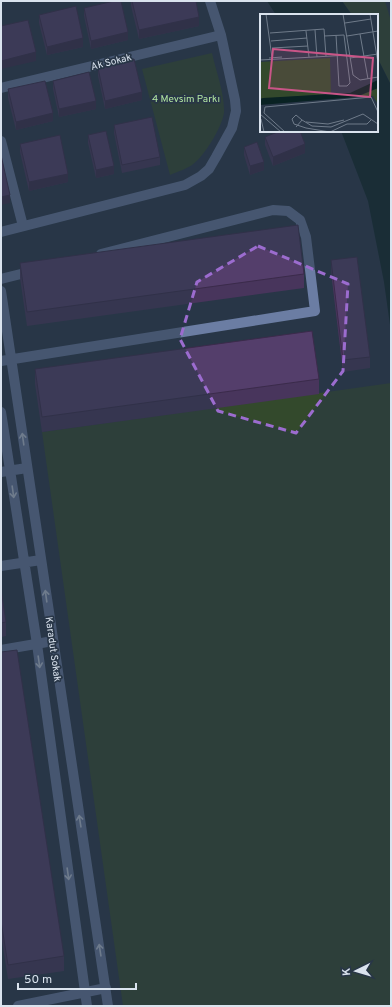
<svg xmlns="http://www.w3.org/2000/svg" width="392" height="1007" font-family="Overpass,sans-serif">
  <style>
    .green { fill: #33492c }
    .water { fill: #092223 }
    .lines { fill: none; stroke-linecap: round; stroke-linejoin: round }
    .minor { stroke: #6b7da3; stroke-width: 10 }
    .wall { fill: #48355c }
    .shaded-wall { fill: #3b2b4b }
    .building { fill: #543e6b; stroke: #3b2b4b }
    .oneway { stroke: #c4cfdf }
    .marked { fill: none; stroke: #9c6ccf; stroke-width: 3; stroke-dasharray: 8 5; stroke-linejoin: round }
    .labels { text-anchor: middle; stroke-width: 3.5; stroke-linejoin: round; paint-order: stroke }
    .street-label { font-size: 10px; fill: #dae3ee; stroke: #283647 }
    .park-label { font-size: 10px; fill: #b2e6a0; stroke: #283647 }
    .inset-road { fill: none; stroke: #6f7b8a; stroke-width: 1 }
    .view { fill: #c95587; fill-opacity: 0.15; stroke: #c95587; stroke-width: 2 }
    .inset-edge { fill: none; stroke: #dae3ee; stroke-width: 2 }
  </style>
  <rect width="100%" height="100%" fill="#283647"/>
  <path class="green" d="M342,1h43l6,20v64l-14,-28v-42h-25z
    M212,53c4,18 13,42 12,60 -2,14 -20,44 -32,52 -6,4 -15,7 -22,10l-28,-106z
    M391,383v623h-268l-81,-574z"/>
  <path class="water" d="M267,1h75l10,14h-76z
    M377,57l14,28v247l-7,-50 -16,-81 -27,-70h36z"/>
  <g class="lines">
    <path class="minor" d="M1,88l220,-53
      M1,141l22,85
      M1,232l184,-47 16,-9 8,-7 7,-12 16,-29 4,-17 -1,-11 -14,-65 -11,-34
      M1,279l32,-8
      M1,291l107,715
      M1,361l314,-50 -9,-74 -6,-17 -12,-9 -15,-1 -172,44
      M1,412l36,232 50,362
      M1,472l26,-4
      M1,566l40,-6
      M1,650l52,-9
      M18,1006l88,-18"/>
  </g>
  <path class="wall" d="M131,1h65l3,25 -60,13 -8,-33z
    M84,8l44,32 -37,9 -7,-33z
    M39,15l44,32 -36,8 -8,-32z
    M98,68l44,32 -37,9 -7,-33z
    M53,81l43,28 -37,8 -6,-28z
    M8,89l45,32 -37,9 -8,-32z
    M114,125l46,32v8l-38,8 -8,-40z
    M88,135l26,39 -18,4 -8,-35z
    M265,137l40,16 -32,13 -8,-21z
    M20,144l48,38 -39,9 -9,-39z
    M244,147l20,23 -14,5 -6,-20z
    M331,260l39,97v11l-27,4 -12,-100z
    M20,263l284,11v14l-277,38 -7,-48z
    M35,369l284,10v15l-277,38 -7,-48z
    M1,589l5,33v14l-5,1z
    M1,652l63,304v15l-56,8 -7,-44z"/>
  <path class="shaded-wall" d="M1,1h1v5l-1,1z
    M199,17v9l-60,13v-9z
    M128,32v8l-37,9v-8z
    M83,38v9l-36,8v-8z
    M36,52v9l-35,8v-8z
    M142,92v8l-37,9v-8z
    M96,101v8l-37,8v-8z
    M53,113v8l-37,9v-8z
    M305,144v9l-32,13v-9z
    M264,162v8l-14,5v-9z
    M114,166v8l-18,4v-8z
    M68,174v8l-39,9v-9z
    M10,195v8l-9,2v-8z"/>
  <path class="building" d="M114,1h7l7,31 -37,9 -7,-33z
    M132,1h64l3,16 -60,13z
    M76,6l7,32 -36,9 -8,-32z
    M28,20l8,32 -35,9v-35z
    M134,59l8,33 -37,9 -7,-33z
    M89,72l7,29 -37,8 -6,-28z
    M45,81l8,32 -37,9 -8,-33z
    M152,117l8,40 -38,8 -8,-40z
    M106,131l8,35 -18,4 -8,-35z
    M280,131h20l5,13 -32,13 -8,-20z
    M60,135l8,39 -39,8 -9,-38z
    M257,142l7,20 -14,4 -6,-19z
    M1,155l9,40 -9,2z
    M298,225l6,49 -277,38 -7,-49z
    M357,257l13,100 -27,3 -12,-100z
    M312,331l7,48 -277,38 -7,-48z
    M1,589l5,33 -5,1z
    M17,650l47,306 -56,9 -7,-44v-269z"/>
  <defs><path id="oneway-shaft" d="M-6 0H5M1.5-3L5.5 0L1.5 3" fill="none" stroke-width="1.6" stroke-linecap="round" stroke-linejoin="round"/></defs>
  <g class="oneway">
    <use href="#oneway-shaft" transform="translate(23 439) rotate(-98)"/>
    <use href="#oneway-shaft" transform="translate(13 492) rotate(82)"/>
    <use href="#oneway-shaft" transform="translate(46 596) rotate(-98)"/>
    <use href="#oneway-shaft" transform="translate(39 662) rotate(82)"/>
    <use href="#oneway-shaft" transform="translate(80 821) rotate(-99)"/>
    <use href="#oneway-shaft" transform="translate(68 874) rotate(82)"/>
    <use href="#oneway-shaft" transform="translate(100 950) rotate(-99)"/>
  </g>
  <path d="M0 0H392V1007H0ZM258,246l90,38 -5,87 -47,62 -78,-22 -38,-72 17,-57z" fill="#283647" fill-opacity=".55" fill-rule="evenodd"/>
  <path class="marked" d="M258,246l90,38 -5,87 -47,62 -78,-22 -38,-72 17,-57z"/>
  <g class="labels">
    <g class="street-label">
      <text transform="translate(111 61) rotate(-14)" y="4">Ak Sokak</text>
      <text transform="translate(54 649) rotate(82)" y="4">Karadut Sokak</text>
    </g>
    <g class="park-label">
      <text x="186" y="102">4 Mevsim Parkı</text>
    </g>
  </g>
  <g transform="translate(260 14)">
    <rect width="118" height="118" fill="#283647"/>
    <path d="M70,44l1,36 -71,5v-37zM118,74v16l-5,-8 -17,1z" fill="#33492c"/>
    <path d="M118,66v8l-22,9 -96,8v-6l3,-1 87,-5z" fill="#092223"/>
    <path class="inset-road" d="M6,0l6,44M83,0l10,61 7,5 18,-3M110,0l8,49M85,9l26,-4M55,16l2,27M46,17l3,26M10,19l54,-4 2,27M100,20l8,45M64,22l20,-1 6,48 -3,3h-8l-3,-51M87,22l31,-5M11,27l36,-3M12,34l36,-2M9,44l13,-1M90,44l28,-4M0,46l90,-5M0,100l21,18M1,105l3,13M42,106l-6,-5 -4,4 2,5 12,4 24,4 17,-8h20l4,-4M46,108l22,2 16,-4M36,113l6,-7 10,6 19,1 32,-13 15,10M25,118l-21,-19 1,-6 106,-10 7,15"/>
    <path class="view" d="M13,35l100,9 -3,39 -101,-9z"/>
    <rect width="118" height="118" class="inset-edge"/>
  </g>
  <rect width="392" height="1007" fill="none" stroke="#dae3ee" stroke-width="4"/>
  <g transform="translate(356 971) rotate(265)" stroke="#283647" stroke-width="3" paint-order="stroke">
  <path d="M0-3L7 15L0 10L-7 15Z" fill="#dae3ee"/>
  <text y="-6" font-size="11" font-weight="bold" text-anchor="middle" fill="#dae3ee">K</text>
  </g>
  <path d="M18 983v6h118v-6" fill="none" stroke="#dae3ee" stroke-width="2"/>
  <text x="24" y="983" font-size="12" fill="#dae3ee" stroke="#283647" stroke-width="3" paint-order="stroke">50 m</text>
</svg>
